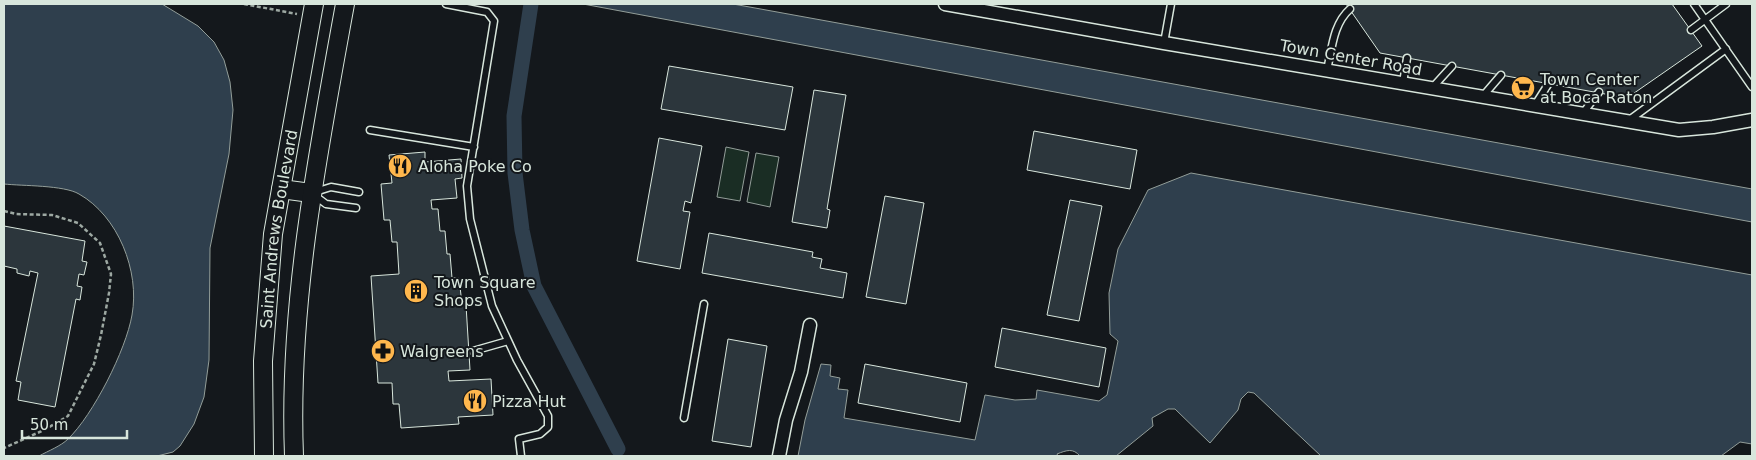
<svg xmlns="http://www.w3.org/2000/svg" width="1756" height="460" font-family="'DejaVu Sans',sans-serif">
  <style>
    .green { fill: #1a2d24; stroke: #939e99 }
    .water { fill: #2f3f4d; stroke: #939e99 }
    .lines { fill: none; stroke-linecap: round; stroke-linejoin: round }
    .canal { stroke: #2f3f4d; stroke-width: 15 }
    .building { fill: #2c363c; stroke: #d8e6dc }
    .lane-casing { stroke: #d8e6dc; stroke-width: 9 }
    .street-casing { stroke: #d8e6dc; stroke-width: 15 }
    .secondary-casing { stroke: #d8e6dc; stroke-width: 20 }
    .path { stroke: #9da8a2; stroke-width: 2.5; stroke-dasharray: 4 2.5; stroke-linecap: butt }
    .lane { stroke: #14181c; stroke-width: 6 }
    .street { stroke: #14181c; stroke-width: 12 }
    .secondary { stroke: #14181c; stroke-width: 18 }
    .labels { text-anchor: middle; stroke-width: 4; stroke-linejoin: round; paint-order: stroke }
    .street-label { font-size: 16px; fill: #d8e6dc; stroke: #14181c }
    .poi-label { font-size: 16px; fill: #d8e6dc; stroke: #14181c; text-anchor: start }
  </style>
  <rect width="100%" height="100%" fill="#14181c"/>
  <path class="green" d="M726,147l23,5 -9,49 -23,-4z
    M756,153l23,4 -9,50 -23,-5z"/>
  <path class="water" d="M4,4h158l36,22 16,16 10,18 6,22 3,28 -4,44 -19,94 -1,112 -5,37 -10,27 -14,22 -7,6 -16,4h-118c9,-5 22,-10 29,-17 25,-24 58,-89 64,-124 8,-44 -14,-99 -53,-121 -15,-9 -57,-8 -75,-10z
    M583,4h150l1019,185v33z
    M1191,173l561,102v169l-12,-2 -19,14h-400l-67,-63 -6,-1 -7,7 -3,11 -28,33 -35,-34h-7l-16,9 1,8 -37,30h-36c-7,-8 -13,-6 -23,-2l1,2h-260l7,-36 16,-56 10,1 -1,11 10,2 -2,11 10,1 -4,28 131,22 10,-45 30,5 21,-1 1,-9 62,11 8,-6 11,-54 -8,-7 -1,-41 9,-44 30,-59z"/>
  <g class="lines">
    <path class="canal" d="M531,4l-17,112 1,57 7,57 12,56 84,163"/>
  </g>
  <path class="building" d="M1346,4h326l30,42 -75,52 -247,-45z
    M669,66l124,21 -8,43 -124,-21z
    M814,90l32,5 -19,114 3,1 -3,18 -35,-6z
    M1034,131l103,19 -7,39 -103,-19z
    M659,138l43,8 -11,57 -6,-2 -2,10 7,1 -10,57 -43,-8z
    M425,152v10l36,-3 1,19 -7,1 2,19 -26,2 1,9h6l2,22h5l2,23h3l2,24h7l3,26 4,1 4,65 -22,1 1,10 42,-2 2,36 -35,2 1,7 -58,4 -2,-24h-6l-1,-21h-14l-7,-107 28,-2 -2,-32h-5l-2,-22h-6l-3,-36 11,-1 -3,-28z
    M885,196l39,7 -18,101 -40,-7z
    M1070,200l32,6 -23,115 -32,-6z
    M4,226l81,15 -3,20 5,1 -3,13 -5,-1 -2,12 5,1 -2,13 -4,-1 -21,108 -37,-7 3,-18 -5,-1 22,-108 -8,-2 -1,5 -12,-3v-4l-13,-3z
    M709,233l104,19 -1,5 10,2 -2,9 27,5 -4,25 -141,-25z
    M1002,328l104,20 -7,39 -104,-20z
    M728,339l39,7 -16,101 -39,-6z
    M865,364l102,19 -7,39 -102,-19z"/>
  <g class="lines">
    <g class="lane-casing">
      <path id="lane" d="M446,4l41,8 7,9 -27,165 3,33 22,87 25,54 31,56v11l-8,7 -21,5 2,17
        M1694,4l58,83
        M1691,30l35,-26
        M1164,43l7,-39
        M1327,70c5,-21 6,-46 23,-61
        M1403,83l4,-25
        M1432,88l20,-22
        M1483,96l18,-21
        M1535,105l14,-22
        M1583,113l16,-21
        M1628,121l98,-72
        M370,130l104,17
        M315,192l16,-5 28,5
        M314,195l12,9 30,4
        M473,351l35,-10
        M684,418l20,-114"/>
    </g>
    <g class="street-casing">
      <path id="street" d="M945,4l219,39 515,87 34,-3 39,-7
        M779,456l7,-36 15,-48 9,-47"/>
    </g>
    <g class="secondary-casing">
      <g id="secondary">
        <path d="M281,189l30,4"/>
        <path id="s1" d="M264,456l-1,-95 10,-127 41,-230"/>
        <path d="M294,456c-6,-153 24,-303 51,-452"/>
      </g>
    </g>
    <path class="path" d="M244,4l53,10
      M4,211l12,3 36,1 26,8 22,20 11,31 -2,19 -8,42 -7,29 -26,52 -24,14 -40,18"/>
    <use href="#lane" class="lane"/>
    <use href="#street" class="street"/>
    <use href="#secondary" class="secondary"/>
  </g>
  <defs>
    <g id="supermarket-disc" transform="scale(1.25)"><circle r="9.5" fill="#ffb74d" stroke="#14181c"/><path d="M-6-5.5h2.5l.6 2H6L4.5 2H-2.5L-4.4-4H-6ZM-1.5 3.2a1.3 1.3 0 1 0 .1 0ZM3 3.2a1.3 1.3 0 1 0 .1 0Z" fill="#111"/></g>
    <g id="restaurant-disc" transform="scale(1.25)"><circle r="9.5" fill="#ffb74d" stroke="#14181c"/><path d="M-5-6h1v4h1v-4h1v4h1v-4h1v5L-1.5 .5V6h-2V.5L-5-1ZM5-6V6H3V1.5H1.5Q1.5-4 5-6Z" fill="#111"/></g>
    <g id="building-disc" transform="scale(1.25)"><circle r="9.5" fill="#ffb74d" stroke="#14181c"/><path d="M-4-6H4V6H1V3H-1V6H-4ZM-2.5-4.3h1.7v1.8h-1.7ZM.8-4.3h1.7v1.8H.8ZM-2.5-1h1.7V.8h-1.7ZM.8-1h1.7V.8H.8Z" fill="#111"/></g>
    <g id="pharmacy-disc" transform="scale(1.25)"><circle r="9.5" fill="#ffb74d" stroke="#14181c"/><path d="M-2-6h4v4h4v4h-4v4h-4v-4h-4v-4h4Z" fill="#111"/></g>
  </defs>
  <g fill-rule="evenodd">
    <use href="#supermarket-disc" x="1523" y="88"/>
    <use href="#restaurant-disc" x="400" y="166"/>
    <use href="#building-disc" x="416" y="291"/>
    <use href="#pharmacy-disc" x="383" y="351"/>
    <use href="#restaurant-disc" x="475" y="401"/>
  </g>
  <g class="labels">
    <g class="street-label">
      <text transform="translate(1351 57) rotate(10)" y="6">Town Center Road</text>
      <text dy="6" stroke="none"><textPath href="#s1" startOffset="228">Saint Andrews Boulevard</textPath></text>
    </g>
    <g class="poi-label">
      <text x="1540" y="85">Town Center<tspan x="1540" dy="18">at Boca Raton</tspan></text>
      <text x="418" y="172">Aloha Poke Co</text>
      <text x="434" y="288">Town Square<tspan x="434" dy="18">Shops</tspan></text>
      <text x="400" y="357">Walgreens</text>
      <text x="492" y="407">Pizza Hut</text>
    </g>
  </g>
  <rect width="1756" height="460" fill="none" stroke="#d8e6dc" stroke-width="10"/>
  <path d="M22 430v8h105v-8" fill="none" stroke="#d8e6dc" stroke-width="2.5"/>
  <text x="30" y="430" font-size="15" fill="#d8e6dc" stroke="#14181c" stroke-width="4" paint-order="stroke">50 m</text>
</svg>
